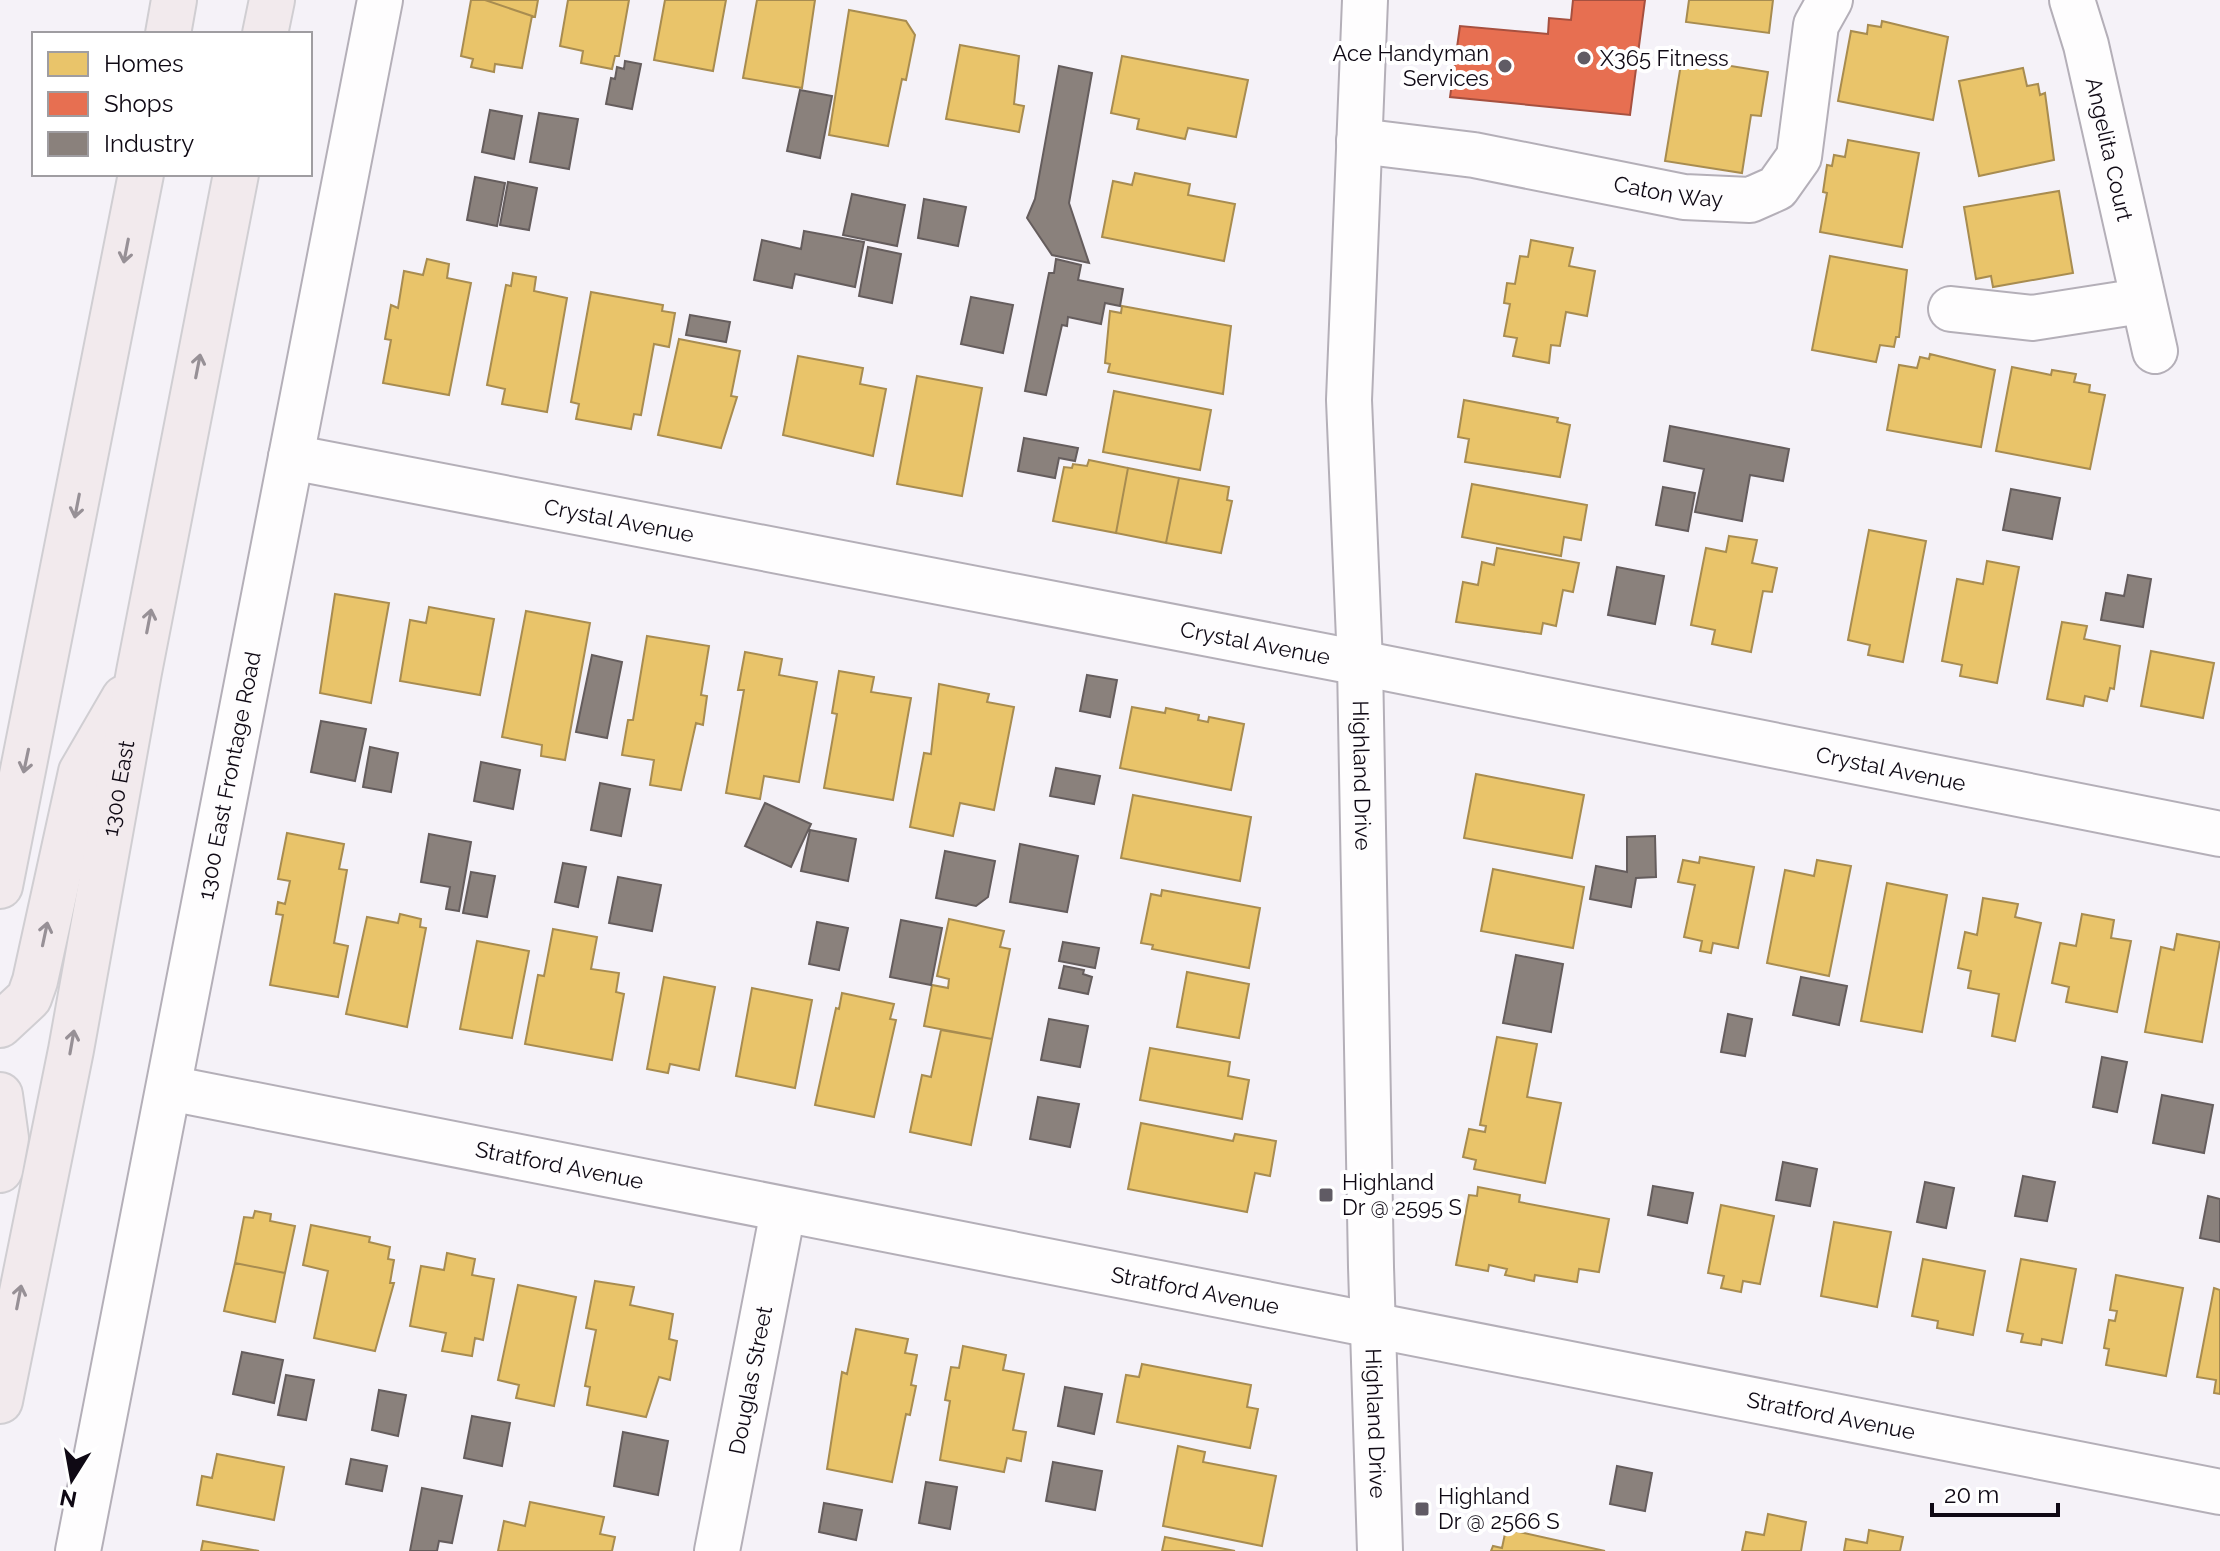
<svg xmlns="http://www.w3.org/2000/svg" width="2220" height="1551" font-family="Raleway,sans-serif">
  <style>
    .homes { fill: #e9c46a; stroke: #a88c50; stroke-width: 2 }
    .shops { fill: #e76f51; stroke: #a6503f; stroke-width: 2 }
    .industry { fill: #8a817c; stroke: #655d5d; stroke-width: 2 }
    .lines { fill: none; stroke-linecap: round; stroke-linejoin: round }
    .minor-casing { stroke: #b4afb8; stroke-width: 48 }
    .major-casing { stroke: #d0ced2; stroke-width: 48 }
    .minor { stroke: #fefdfe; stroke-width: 44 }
    .major { stroke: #f2eaed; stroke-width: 44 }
    .oneway { stroke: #979096 }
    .poi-dot { fill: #605b64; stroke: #fff; stroke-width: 3 }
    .labels { text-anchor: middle; stroke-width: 8; stroke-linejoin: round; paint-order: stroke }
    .poi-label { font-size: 22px; fill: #0f0914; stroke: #fff; text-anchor: start }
    .street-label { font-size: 22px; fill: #0f0914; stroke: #fff }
  </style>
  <rect width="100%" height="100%" fill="#f5f2f8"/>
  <path class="homes" d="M471,0h14l47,16 -10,52 -27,-4 -1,8 -23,-5 2,-8 -12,-3z
    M485,0h53l-3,17z
    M568,0h61l-10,56h-4l-3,13 -31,-6 2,-12 -23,-5z
    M665,0h61l-13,71 -59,-11z
    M757,0h58l-13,88 -59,-10z
    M1689,0h84l-4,33 -83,-11z
    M849,10l57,11 9,14 -9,45 -4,-1 -14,67 -59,-11z
    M1882,21l66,16 -15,83 -95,-19 13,-70 16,3 1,-9 13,2z
    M960,45l59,11 -5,48 10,2 -5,26 -73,-13z
    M1122,56l126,24 -12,57 -48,-9 -3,11 -48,-10 2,-10 -28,-6z
    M1682,58l86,14 -7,44 -10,-1 -9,58 -77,-12z
    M2023,68l4,18 11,-2 2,11 5,-2 9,67 -75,16 -20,-95z
    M1848,140l71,13 -17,94 -82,-15 7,-39 -4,-1 4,-27 5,1 2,-11 11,2z
    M1135,173l55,11 -2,11 47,9 -11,57 -122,-24 11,-56 19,4z
    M2059,191l14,82 -80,14 -2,-11 -15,3 -12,-72z
    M1531,240l42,8 -4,18 26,5 -8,45 -21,-4 -6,34 -9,-1 -2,18 -36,-7 4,-18 -13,-2 6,-32 -6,-1 3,-20 8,1 5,-28 8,1z
    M1830,256l77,14 -8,67h-3l-2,10 -14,-2 -4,17 -64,-12z
    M427,259l22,5 -2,14 24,5 -22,112 -66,-12 8,-43 -6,-1 6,-34 7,3 6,-37 19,4z
    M513,273l23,4 -2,14 33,7 -20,114 -45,-8 3,-15 -18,-4 19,-100 5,1z
    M591,292l72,13 -1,6 13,2 -6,34 -15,-3 -13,71 -7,-1 -3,15 -55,-10 3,-15 -8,-2z
    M1122,306l109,20 -8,68 -115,-22 2,-8 -5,-1 5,-52 11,2z
    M679,339l61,12 -9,45 6,1 -16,51 -63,-13z
    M1930,354l65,16 -14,77 -94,-17 12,-65 18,3 3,-11 9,2z
    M798,356l65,12 -3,16 26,5 -13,67 -90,-21z
    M2012,367l39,8 1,-5 24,4 -2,8 16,3 -1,7 16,3 -15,74 -94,-18z
    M917,376l65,12 -20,108 -65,-12z
    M1114,391l97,19 -11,60 -97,-18z
    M1464,400l94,18 -1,4 13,3 -10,52 -95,-15 4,-23 -11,-2z
    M1089,460l39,8 -12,65 -63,-12 11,-54 8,1 1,-4 14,2z
    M1128,468l51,10 -13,65 -50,-10z
    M1179,478l50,9 -2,13 5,1 -11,52 -55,-10z
    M1472,484l115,21 -6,35 -17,-3 -3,19 -99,-19z
    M1869,530l57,11 -23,121 -35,-7 2,-10 -22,-5z
    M1729,536l28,4 -5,23 25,5 -5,24 -9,-1 -12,61 -39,-8 3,-14 -24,-5 15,-77 20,4z
    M1497,548l82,15 -6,29 -10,-2 -7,36 -13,-3 -2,11 -85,-12 7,-40 15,3 4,-23 12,3z
    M1987,561l32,6 -22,116 -37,-7 2,-11 -20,-4 15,-82 26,5z
    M335,594l54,9 -18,100 -51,-10z
    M429,607l65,12 -14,76 -80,-14 10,-61 16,3z
    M526,611l64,12 -25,137 -24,-4 1,-11 -40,-8z
    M2062,622l25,4 -3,13 36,7 -6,43 -4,-1 -3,13 -22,-5 -2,10 -36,-7z
    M647,636l62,10 -8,49 6,1 -4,29 -7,-2 -15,67 -31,-5 4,-25 -32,-5 6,-35h5z
    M2151,651l63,12 -11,55 -62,-12z
    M745,652l37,7 -3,16 38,7 -18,100 -35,-6 -4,23 -34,-6 18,-103h-6z
    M839,671l35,6 -3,15 40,6 -18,102 -69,-12 13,-74 -5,-1z
    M939,684l50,10 -2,8 27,5 -20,103 -34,-7 -7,33 -43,-9 14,-74 7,1z
    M1132,707l33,6 1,-5 33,7 -1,5 10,2 1,-5 35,7 -13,66 -111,-22z
    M1476,774l108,21 -12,63 -108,-20z
    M1133,795l118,22 -11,64 -119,-23z
    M287,833l57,11 -5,25 8,1 -13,73 14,3 -10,51 -68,-12 13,-70 -7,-1 2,-12 7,2 5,-23 -12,-2z
    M1700,857l54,10 -16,81 -25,-5 -2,10 -11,-2 2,-10 -18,-4 11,-52 -17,-3 5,-22 16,3z
    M1817,860l34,6 -22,110 -62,-13 18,-93 29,6z
    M1493,869l91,18 -11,61 -92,-17z
    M1887,883l60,12 -25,137 -61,-11z
    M1162,890l98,18 -11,60 -97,-19 1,-4 -12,-2 10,-49 10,2z
    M1983,898l35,6 -3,13 26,6 -26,118 -23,-5 7,-42 -31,-6 3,-17 -13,-3 7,-36 12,3z
    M400,914l21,5 -1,8 6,1 -19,99 -61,-13 21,-97 31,6z
    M2082,914l32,6 -3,18 20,3 -14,71 -51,-10 3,-15 -17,-4 8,-40 16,3z
    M949,919l55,12 -4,16 10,2 -18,90 -68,-13 8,-41 16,3 1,-9 -12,-3z
    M553,929l44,8 -6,32 28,4 -3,19 8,2 -12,66 -87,-16 13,-69 6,1z
    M2177,934l43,8 -18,100 -57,-10 16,-85 13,3z
    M477,941l52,10 -17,87 -52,-9z
    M1187,972l62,12 -10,54 -62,-11z
    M664,977l51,10 -16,83 -29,-6 -2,9 -21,-4z
    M752,988l60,12 -17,88 -59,-12z
    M842,993l52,11 -4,15 6,1 -22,97 -59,-12 21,-97 3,1z
    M941,1030l51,9 -21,106 -61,-13 12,-57 9,2z
    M1497,1037l40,7 -10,53 34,6 -16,80 -71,-14 2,-9 -13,-3 6,-28 16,3 1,-6 -6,-1z
    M1150,1048l80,14 -2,14 21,4 -7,39 -102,-19z
    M1141,1123l92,18 2,-7 41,7 -6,35 -15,-3 -8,39 -119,-23z
    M1478,1187l42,8 -1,7 90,17 -10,53 -20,-3 -2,13 -42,-7 -1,6 -29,-6 2,-6 -18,-4 -1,6 -32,-6 13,-70 8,1z
    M1721,1205l53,11 -14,68 -17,-3 -2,11 -20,-4 3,-12 -16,-3z
    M255,1211l16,3 -1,7 25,5 -10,47 -50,-10 9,-46 9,1z
    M1834,1222l57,10 -14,75 -56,-11z
    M311,1225l59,12 -1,5 21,5 -2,12 6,1 -4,23h4l-19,68 -61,-13 14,-67 -25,-6z
    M447,1253l28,6 -3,16 22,4 -11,61 -8,-2 -3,18 -30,-5 4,-18 -36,-7 11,-60 23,4z
    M1923,1259l62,12 -12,64 -36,-7 1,-7 -26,-5z
    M2021,1259l55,10 -14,74 -20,-4 -1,6 -20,-3 2,-8 -16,-3z
    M235,1263l50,10 -10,49 -51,-11z
    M2116,1275l67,13 -17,88 -60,-11 3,-16 -5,-1 5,-28 6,1 2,-10 -7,-1z
    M595,1281l39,6 -4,18 43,9 -4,25 8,2 -7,39 -11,-3 -13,40 -59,-12 3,-18 -5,-1 11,-56 -10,-2z
    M518,1285l58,12 -22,109 -38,-8 3,-13 -21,-5z
    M2214,1288l6,2v104l-6,-1 2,-13 -19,-3z
    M856,1329l52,10 -3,14 12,2 -6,30 5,1 -6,29 -4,-1 -14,68 -65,-13 15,-97 5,2z
    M963,1346l43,9 -3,15 21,4 -11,56 13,2 -5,29 -14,-3 -3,14 -64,-12 10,-59 -5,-1 6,-33 8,1z
    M1142,1364l109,21 -4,22 11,2 -8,39 -133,-26 9,-47 13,2z
    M1178,1446l27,6 -2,10 73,14 -14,70 -99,-20z
    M217,1454l67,13 -10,53 -77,-15 5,-29 10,2z
    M530,1502l74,15 -4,17 15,3 -3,14h-114l6,-30 21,5z
    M1768,1514l38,8 -5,29h-59l4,-19 18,3z
    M1506,1529l99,22h-114l2,-5 9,2z
    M1869,1530l34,7 -3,14h-56l2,-12 21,4z
    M1165,1537l70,14h-73z
    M203,1541l56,10h-58z"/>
  <path class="shops" d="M1573,0h72l-15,115 -180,-18 10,-71 88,8 1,-16 22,2z"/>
  <path class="industry" d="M625,61l16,3 -9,45 -26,-5 5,-26 4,1 2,-12 7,2z
    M1059,66l33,7 -23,130 20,60 -37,-8 -25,-37 8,-19z
    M800,90l32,6 -12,62 -33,-7z
    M490,110l32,6 -8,43 -32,-7z
    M539,113l39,6 -9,50 -39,-7z
    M475,177l30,6 -8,43 -30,-6z
    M508,182l29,6 -8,42 -29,-5z
    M852,194l53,11 -8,41 -54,-11z
    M924,199l42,8 -8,39 -40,-8z
    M804,231l60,11 -9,45 -60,-13 -3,14 -38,-8 8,-40 39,9z
    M868,247l33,7 -9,49 -33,-7z
    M1056,259l25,6 -3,15 45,9 -3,17 -15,-3 -4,21 -33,-7 -1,9 -5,-1 -16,70 -21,-4 24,-118h5z
    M971,297l42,8 -10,48 -42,-9z
    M690,315l40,7 -4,20 -40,-7z
    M1670,426l119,23 -6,32 -33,-6 -8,46 -47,-9 9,-43 -40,-8z
    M1024,438l54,10 -3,13 -16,-3 -4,20 -37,-7z
    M1663,487l32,6 -7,38 -32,-6z
    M2011,489l49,9 -8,41 -49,-9z
    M1617,567l47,9 -9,48 -47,-9z
    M2128,575l23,4 -8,48 -42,-7 5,-27 18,3z
    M592,655l30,7 -15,76 -31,-6z
    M1087,675l30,5 -7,37 -30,-6z
    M321,721l45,8 -11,52 -44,-9z
    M370,747l28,6 -7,39 -28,-5z
    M481,762l39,8 -7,39 -39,-8z
    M1056,768l44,8 -6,28 -44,-8z
    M600,783l30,6 -9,47 -30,-6z
    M765,803l46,21 -20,43 -46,-21z
    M810,830l46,9 -8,42 -47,-10z
    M429,834l42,8 -12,69 -13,-2 4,-22 -29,-5z
    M1655,836l1,41 -20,1 -5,29 -41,-8 6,-33 31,6v-35z
    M1020,844l58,12 -11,56 -57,-10z
    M945,851l50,10 -7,36 -12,9 -40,-8z
    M563,863l23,4 -8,40 -23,-5z
    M471,872l24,4 -8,41 -24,-4z
    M618,877l43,8 -9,46 -43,-8z
    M901,920l41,8 -11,57 -41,-8z
    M817,922l31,6 -9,42 -30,-6z
    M1063,942l36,6 -4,20 -36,-7z
    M1516,955l47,9 -12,68 -48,-9z
    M1064,966l20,4 -1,4 9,3 -4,17 -29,-6z
    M1801,977l46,9 -8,39 -46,-10z
    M1728,1014l24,5 -7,37 -24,-4z
    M1049,1019l39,7 -8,41 -39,-7z
    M2102,1057l25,5 -10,50 -24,-5z
    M2162,1095l51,10 -9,48 -51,-10z
    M1038,1097l41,7 -9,43 -40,-8z
    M1783,1162l34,7 -7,37 -34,-6z
    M2023,1176l32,6 -8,39 -32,-5z
    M1925,1182l29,6 -8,40 -29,-6z
    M1653,1186l40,7 -6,30 -39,-8z
    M2208,1196l12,3v43l-20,-4z
    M242,1352l41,8 -9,43 -41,-9z
    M286,1375l28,5 -8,40 -28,-5z
    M1065,1387l37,7 -8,40 -36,-8z
    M379,1390l27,5 -8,41 -26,-6z
    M472,1416l38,7 -8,43 -38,-8z
    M623,1432l45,9 -10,54 -44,-9z
    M351,1459l36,7 -5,25 -36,-7z
    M1053,1462l49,9 -7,39 -49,-9z
    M1617,1466l35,7 -7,38 -35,-7z
    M926,1482l31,5 -7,42 -31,-6z
    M422,1488l40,8 -10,47 -13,-2 -2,10h-27z
    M824,1503l38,7 -6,30 -37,-8z"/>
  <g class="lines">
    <g class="minor-casing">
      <g id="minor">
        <path id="s1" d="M1365,0l-16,400 11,263 11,604 9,284"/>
        <path id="s2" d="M2072,0l14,45 69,306"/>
        <path id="s3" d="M1359,141l115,14 210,42 66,3 27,-12 22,-31 17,-132 14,-25"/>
        <path d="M1951,309l81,9 109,-17"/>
        <path id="s4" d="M291,457l1069,206 860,171"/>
        <path id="s5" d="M169,1088l2051,404"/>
        <path id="s6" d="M78,1551l302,-1551"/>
        <path id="s7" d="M717,1551l66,-340"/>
      </g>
    </g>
    <g class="major-casing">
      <g id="major">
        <path d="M168,34l6,-34"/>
        <path d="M265,34l7,-34"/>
        <path d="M0,886l141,-712"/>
        <path d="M0,1025l29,-27 6,-17 46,-209 43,-74"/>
        <path d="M0,1095l6,43 -6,32"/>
        <path id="s8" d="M0,1401l71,-351 68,-378 97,-498"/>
      </g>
    </g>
    <use href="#minor" class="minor"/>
    <use href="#major" class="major"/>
  </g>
  <defs><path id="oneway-shaft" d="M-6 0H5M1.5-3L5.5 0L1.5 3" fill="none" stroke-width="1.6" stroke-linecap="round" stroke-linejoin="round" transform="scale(2)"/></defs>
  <g class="oneway">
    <use href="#oneway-shaft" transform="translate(126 251) rotate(101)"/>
    <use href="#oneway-shaft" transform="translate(198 366) rotate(-79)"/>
    <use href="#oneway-shaft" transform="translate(77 506) rotate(101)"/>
    <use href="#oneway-shaft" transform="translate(149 621) rotate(-79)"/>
    <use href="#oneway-shaft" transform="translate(26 761) rotate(102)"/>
    <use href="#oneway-shaft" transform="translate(45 934) rotate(-78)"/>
    <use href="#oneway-shaft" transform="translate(72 1042) rotate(-80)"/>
    <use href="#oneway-shaft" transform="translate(19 1297) rotate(-79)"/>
  </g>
  <g class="poi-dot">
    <circle cx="1584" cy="58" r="8"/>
    <circle cx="1505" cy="66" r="8"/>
    <rect x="1318" y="1187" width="16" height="16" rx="4"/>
    <rect x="1414" y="1501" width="16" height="16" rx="4"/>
  </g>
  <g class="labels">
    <g class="poi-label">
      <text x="1489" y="61" text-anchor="end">Ace Handyman<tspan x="1489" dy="25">Services</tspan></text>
      <text x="1600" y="66">X365 Fitness</text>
      <text x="1342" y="1190">Highland<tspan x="1342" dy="25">Dr @ 2595 S</tspan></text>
      <text x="1438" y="1504">Highland<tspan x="1438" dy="25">Dr @ 2566 S</tspan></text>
    </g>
    <g class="street-label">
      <text dy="8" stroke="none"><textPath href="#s2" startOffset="154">Angelita Court</textPath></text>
      <text dy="8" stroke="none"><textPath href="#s3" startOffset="314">Caton Way</textPath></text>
      <text dy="8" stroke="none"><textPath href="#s4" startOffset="334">Crystal Avenue</textPath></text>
      <text dy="8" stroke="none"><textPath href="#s4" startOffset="982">Crystal Avenue</textPath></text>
      <text dy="8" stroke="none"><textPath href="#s4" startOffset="1630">Crystal Avenue</textPath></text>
      <text dy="8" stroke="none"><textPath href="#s1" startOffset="776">Highland Drive</textPath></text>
      <text dy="8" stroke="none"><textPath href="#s6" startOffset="790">1300 East Frontage Road</textPath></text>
      <text dy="8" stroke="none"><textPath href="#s8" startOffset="624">1300 East</textPath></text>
      <text dy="8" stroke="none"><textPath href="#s5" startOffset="398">Stratford Avenue</textPath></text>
      <text dy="8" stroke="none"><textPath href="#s5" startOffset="1046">Stratford Avenue</textPath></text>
      <text dy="8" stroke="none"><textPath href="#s7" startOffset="174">Douglas Street</textPath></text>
      <text dy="8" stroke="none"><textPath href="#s5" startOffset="1694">Stratford Avenue</textPath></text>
      <text dy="8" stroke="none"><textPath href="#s1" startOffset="1424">Highland Drive</textPath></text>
    </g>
  </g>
  <rect x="32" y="32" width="280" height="144" fill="#ffffff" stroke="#9f9da1" stroke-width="2"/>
  <rect x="48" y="52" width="40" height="24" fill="#e9c46a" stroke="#9f9da1" stroke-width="2"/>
  <text x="104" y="72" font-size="24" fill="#0f0914">Homes</text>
  <rect x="48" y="92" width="40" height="24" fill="#e76f51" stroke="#9f9da1" stroke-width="2"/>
  <text x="104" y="112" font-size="24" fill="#0f0914">Shops</text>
  <rect x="48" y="132" width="40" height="24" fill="#8a817c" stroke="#9f9da1" stroke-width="2"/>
  <text x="104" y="152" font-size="24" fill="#0f0914">Industry</text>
  <g transform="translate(72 1479) rotate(191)" stroke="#ffffff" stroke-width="6" paint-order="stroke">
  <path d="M0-6L14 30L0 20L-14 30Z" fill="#0f0914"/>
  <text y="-12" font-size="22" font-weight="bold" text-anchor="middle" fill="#0f0914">N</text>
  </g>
  <path d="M1932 1503v12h126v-12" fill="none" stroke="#0f0914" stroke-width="4"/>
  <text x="1944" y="1503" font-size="24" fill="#0f0914" stroke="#ffffff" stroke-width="6" paint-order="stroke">20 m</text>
</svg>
